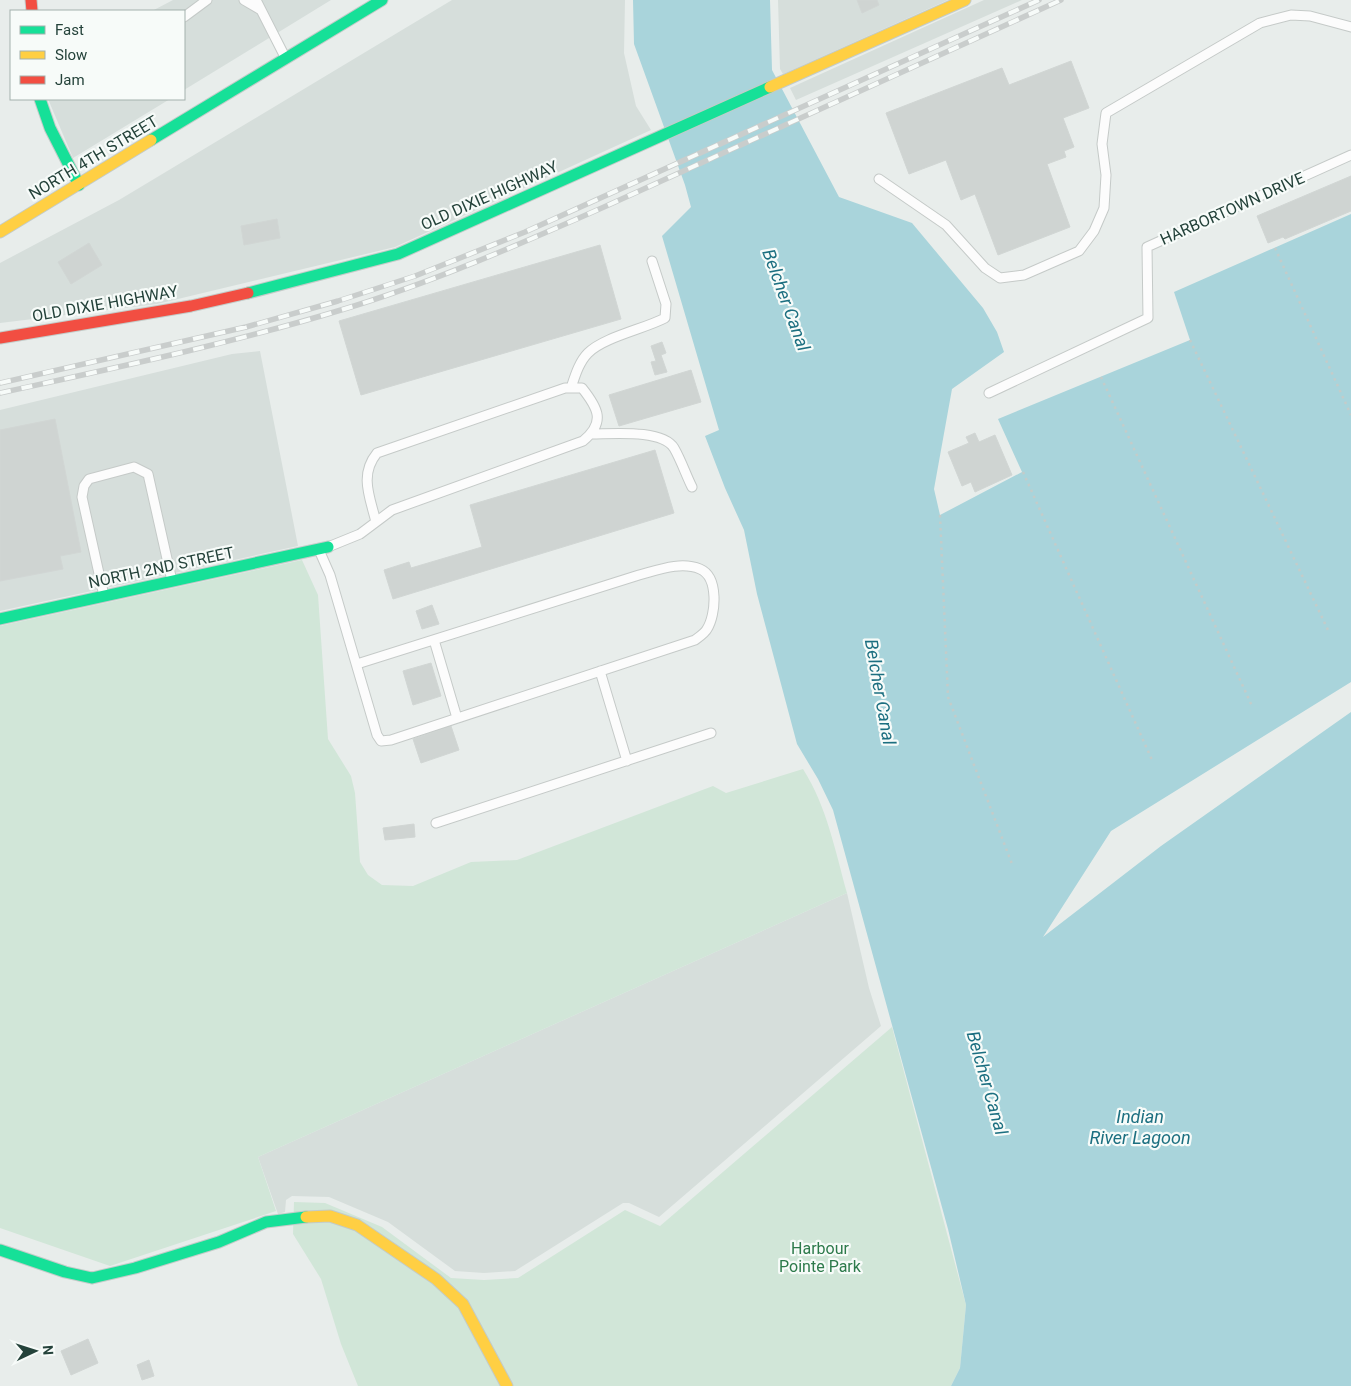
<svg xmlns="http://www.w3.org/2000/svg" width="1351" height="1386" font-family="Roboto,sans-serif">
  <style>
    .built { fill: #d6dedb }
    .green { fill: #d1e6d8 }
    .water { fill: #a9d4db }
    .building { fill: #cfd4d2; stroke: #d1d6d4 }
    .lines { fill: none; stroke-linecap: round; stroke-linejoin: round }
    .lane-casing { stroke: #c5cac8; stroke-width: 11 }
    .fast-casing { stroke: #c3cbc8; stroke-width: 13 }
    .slow-casing { stroke: #c3cbc8; stroke-width: 13 }
    .jam-casing { stroke: #c3cbc8; stroke-width: 13 }
    .path { stroke: #c3ccca; stroke-width: 2.5; stroke-dasharray: 2.5 4; stroke-linecap: butt }
    .lane { stroke: #fcfcfc; stroke-width: 9 }
    .fast { stroke: #16e098; stroke-width: 11 }
    .slow { stroke: #ffcf43; stroke-width: 11 }
    .jam { stroke: #f24e42; stroke-width: 11 }
    .rail-casing { stroke: #c9cdcc; stroke-width: 5.5 }
    .rail { stroke: #f7fbf9; stroke-width: 4; stroke-dasharray: 11; stroke-linecap: butt }
    .labels { text-anchor: middle; stroke-width: 4.5; stroke-linejoin: round; paint-order: stroke }
    .street-label { font-size: 16px; fill: #24423a; stroke: #f7fbf9 }
    .park-label { font-size: 16px; fill: #2d7a4b; stroke: #f7fbf9 }
    .water-label { font-size: 18px; font-style: italic; fill: #1c6f80; stroke: #f7fbf9 }
  </style>
  <rect width="100%" height="100%" fill="#e8edeb"/>
  <path class="built" d="M173,0h158l-147,90v-79h-32z
    M452,0h173l-1,53 12,53 15,24 -256,117 -238,57 -157,19v-60l119,-63z
    M778,0h170l-165,74 -3,-5z
    M984,0h38l-226,100 -6,-12z
    M48,99h122l-97,59z
    M260,351l38,195 -298,65v-201l232,-56z
    M847,893l22,95 12,38 -222,191 -30,-14h-6l-108,68 -31,2 -29,-2 -67,-49 -59,-25 -37,-1 -6,4 -1,12 -7,2 -20,-57z"/>
  <path class="green" d="M302,560l16,35 10,144 23,37 4,17 5,69 8,13 14,10 31,1 58,-24 46,-2 196,-74 13,7 77,-24c24,38 32,81 44,124l-589,264 18,54 -166,55 -110,-38v-602z
    M892,1027l74,278 -6,63 -9,18h-593l-17,-42 -20,-65 -28,-45 1,-32 31,1 57,24 69,51 33,2 34,-2 107,-68 35,16z"/>
  <path class="water" d="M633,0h137l2,70 67,127 73,26 71,85 14,24 7,20 -52,37 -18,100 6,26 82,-43 -24,-53 192,-79 -16,-48 177,-78v468l-240,149 -68,106 118,-91 190,-134v674h-400l9,-18 6,-63 -18,-76 -115,-419 -15,-31 -21,-35 -40,-150 -13,-64 -19,-42 -20,-52 14,-6 -57,-194 29,-29 -6,-22 -51,-141z"/>
  <path class="building" d="M857,0h20l2,5 -17,8z
    M1071,61l18,47 -26,10 11,29 -10,4 2,6 -19,7 23,63 -72,28 -23,-61 -14,6 -15,-40 -37,14 -23,-61 116,-45 7,17z
    M1351,176v35l-66,28 -2,-2 -15,6 -11,-27z
    M277,219l3,19 -36,7 -3,-19z
    M89,243l13,22 -31,19 -13,-22z
    M600,245l21,74 -260,76 -22,-74z
    M662,342l4,11 -5,2 6,17 -12,3 -4,-13 5,-1 -5,-15z
    M691,370l10,32 -82,24 -10,-31z
    M55,419l26,133 -21,4 3,13 -63,12v-151z
    M975,433l4,9 16,-7 17,40 -37,17 -4,-10 -9,4 -14,-34 21,-9 -3,-6z
    M655,450l19,63 -281,86 -9,-29 25,-8 2,6 71,-21 -12,-42z
    M432,605l7,19 -17,5 -6,-18z
    M431,663l10,33 -28,9 -10,-34z
    M451,726l8,24 -38,13 -8,-24z
    M414,824l1,13 -30,3 -2,-12z
    M88,1339l10,24 -27,12 -10,-24z
    M149,1360l5,16 -12,4 -5,-15z"/>
  <g class="lines">
    <g class="lane-casing">
      <path id="lane" d="M244,0l17,10
        M256,0l28,55
        M184,17l23,-17
        M879,179l67,46 39,43 15,10 24,-3 55,-24 15,-20 10,-23 2,-33 -4,-31 4,-31 154,-90 31,-8 19,1 41,11
        M571,388c4,-12 8,-26 17,-35 16,-16 56,-24 77,-35l1,-14 -14,-43
        M989,393l159,-75 -1,-71 204,-92
        M592,434c20,0 70,-5 82,14 7,12 12,27 18,39
        M328,547l32,-13 32,-24 191,-69c23,-19 15,-33 -1,-53h-17l-188,65c-18,22 -7,44 -1,69
        M319,550l11,25 47,160 4,6 10,-1 304,-100c4,-3 10,-7 12,-11 9,-14 12,-52 -7,-60 -19,-8 -42,1 -61,6l-282,89
        M104,596l-22,-99 2,-11 5,-7 45,-12 14,7 24,107
        M434,640l23,78
        M600,671l27,90
        M436,823l275,-90"/>
    </g>
    <g class="fast-casing">
      <path id="fast" d="M40,99l10,29 29,57
        M151,140l231,-140
        M248,293l150,-39 372,-167
        M0,619l328,-72
        M0,1250l65,22 27,6 43,-10 84,-26 47,-20 40,-5"/>
    </g>
    <g class="slow-casing">
      <path id="slow" d="M770,87l195,-87
        M0,232l151,-92
        M306,1217l24,-1 27,9 79,54 27,25 44,82"/>
    </g>
    <g class="jam-casing">
      <path id="jam" d="M31,0l1,11
        M0,338l191,-32 57,-13"/>
    </g>
    <path class="path" d="M1275,248l76,167
      M1190,340l138,290
      M1101,377l151,329
      M1023,472l129,288
      M940,515l8,182 64,167"/>
    <use href="#lane" class="lane"/>
    <use href="#fast" class="fast"/>
    <use href="#slow" class="slow"/>
    <use href="#jam" class="jam"/>
    <g class="rail-casing">
      <path id="rail" d="M0,383l246,-56 92,-26 77,-25 110,-44 514,-232
        M0,393c114,-25 229,-49 341,-83 90,-27 177,-65 263,-103l457,-207"/>
    </g>
    <use href="#rail" class="rail"/>
  </g>
  <g class="labels">
    <g class="street-label">
      <text transform="translate(93 157) rotate(-31)" y="6">NORTH 4TH STREET</text>
      <text transform="translate(489 195) rotate(-24)" y="6">OLD DIXIE HIGHWAY</text>
      <text transform="translate(1232 208) rotate(-24)" y="6">HARBORTOWN DRIVE</text>
      <text transform="translate(105 303) rotate(-10)" y="6">OLD DIXIE HIGHWAY</text>
      <text transform="translate(161 567) rotate(-12)" y="6">NORTH 2ND STREET</text>
    </g>
    <g class="park-label">
      <text x="820" y="1254">Harbour<tspan x="820" dy="18">Pointe Park</tspan></text>
    </g>
    <g class="water-label">
      <text transform="translate(786 300) rotate(70)" y="6">Belcher Canal</text>
      <text transform="translate(880 692) rotate(80)" y="6">Belcher Canal</text>
      <text transform="translate(987 1083) rotate(74)" y="6">Belcher Canal</text>
      <text x="1140" y="1123">Indian<tspan x="1140" dy="21">River Lagoon</tspan></text>
    </g>
  </g>
  <rect x="10" y="10" width="175" height="90" fill="#f7fbf9" stroke="#a3b1ad"/>
  <rect x="20" y="26" width="25" height="8" fill="#16e098" stroke="#a3b1ad"/>
  <text x="55" y="35" font-size="15" fill="#24423a">Fast</text>
  <rect x="20" y="51" width="25" height="8" fill="#ffcf43" stroke="#a3b1ad"/>
  <text x="55" y="60" font-size="15" fill="#24423a">Slow</text>
  <rect x="20" y="76" width="25" height="8" fill="#f24e42" stroke="#a3b1ad"/>
  <text x="55" y="85" font-size="15" fill="#24423a">Jam</text>
  <g transform="translate(35 1351) rotate(86)" stroke="#f7fbf9" stroke-width="4" paint-order="stroke">
  <path d="M0-4L9 19L0 12L-9 19Z" fill="#24423a"/>
  <text y="-8" font-size="14" font-weight="bold" text-anchor="middle" fill="#24423a">N</text>
  </g>
</svg>
